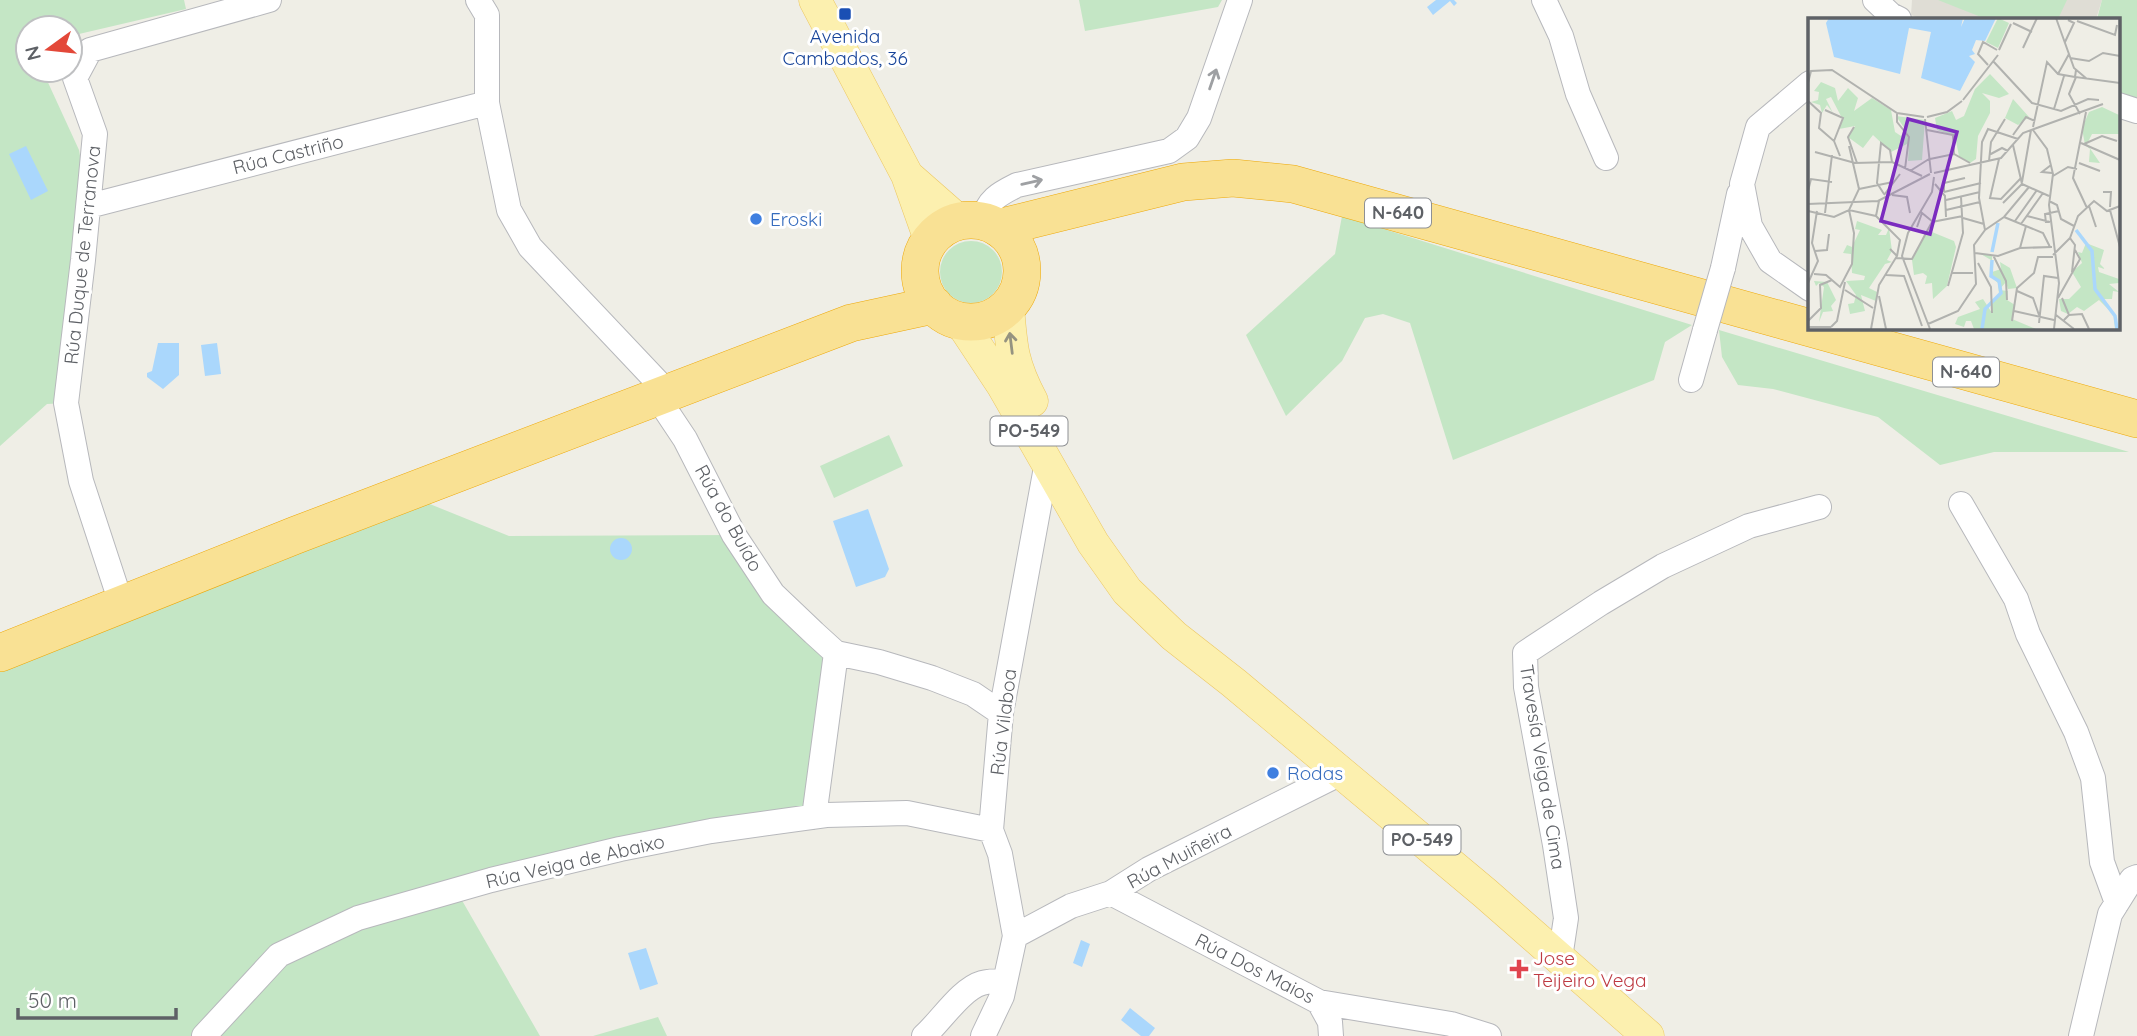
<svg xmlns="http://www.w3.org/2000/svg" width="2137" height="1036" font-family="Quicksand,sans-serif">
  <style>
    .education { fill: #dfddd5 }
    .green { fill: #c4e6c5 }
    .water { fill: #aad7fc }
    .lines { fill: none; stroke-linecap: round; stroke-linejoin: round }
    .minor-casing { stroke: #b7b8bc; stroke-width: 26 }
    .major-casing { stroke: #ecc763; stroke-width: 33 }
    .highway-casing { stroke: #eda809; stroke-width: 38 }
    .minor { stroke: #fff; stroke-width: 24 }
    .major { stroke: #fcf0af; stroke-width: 32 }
    .highway { stroke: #f9e194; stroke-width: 37 }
    .minor-bridge-casing { stroke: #b7b8bc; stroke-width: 26; stroke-linecap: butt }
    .minor-bridge { stroke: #fff; stroke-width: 24 }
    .oneway { stroke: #9ea0a3 }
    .oneway2 { stroke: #959380 }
    .transit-dot { fill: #1a4fb4; stroke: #fff; stroke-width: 2.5 }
    .shop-dot { fill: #3f7fe0; stroke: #fff; stroke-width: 2.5 }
    .health-dot { fill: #e0444e; stroke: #fff; stroke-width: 2.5 }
    .labels { text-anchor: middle; stroke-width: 6; stroke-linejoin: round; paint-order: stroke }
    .shield { fill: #fff; stroke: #8e9094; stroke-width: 2 }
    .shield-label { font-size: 18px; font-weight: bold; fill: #5e6166 }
    .transit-label { font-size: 19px; fill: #164399; stroke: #fff }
    .street-label { font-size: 19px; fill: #5e6166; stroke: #fff }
    .shop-label { font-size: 19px; fill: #366cbe; stroke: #fff; text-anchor: start }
    .health-label { font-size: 19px; fill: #be3a42; stroke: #fff; text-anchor: start }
    .inset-river { fill: none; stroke: #aad7fc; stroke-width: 3.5 }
    .inset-road { fill: none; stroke: #b1b2af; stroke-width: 2 }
    .view { fill: #7b2cbf; fill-opacity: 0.15; stroke: #7b2cbf; stroke-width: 3.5 }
    .inset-edge { fill: none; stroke: #5e6166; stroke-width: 3.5 }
  </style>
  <rect width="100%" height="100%" fill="#efeee6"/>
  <path class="education" d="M1912,0h190l-6,19h-174l-11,-4z"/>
  <path class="green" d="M0,0h184l2,9 -107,25 -9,13v-19h-42v42h27l-10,6 34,74 10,56 -23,197 -19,1 -47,42z
    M1079,0h143l-4,7 -133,24z
    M1938,0h129l-9,19h-72z
    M2102,0h35v108l-19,-8v-81h-21z
    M1342,216l350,109 -27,17 -11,38 -201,80 -43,-137 -27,-9 -18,4 -23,43 -56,55 -40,-81 89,-81z
    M940 272a31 31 0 1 1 62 0a31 31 0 1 1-62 0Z
    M1719,330l410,122h-135l-54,13 -62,-48 -105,-28 -35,-4 -16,-28z
    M889,435l14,31 -69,32 -14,-32z
    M405,494l104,42 225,-1 102,118 -22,164 -358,73 84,146h-540v-364z
    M658,1017l9,19h-74z"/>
  <path class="water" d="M1436,0h18l3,3 -3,3 -4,-5 -17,14 -6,-8z
    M26,146l22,45 -17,9 -22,-46z
    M158,343h21v32l-16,14 -16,-12v-4l5,-2z
    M217,343l4,31 -16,2 -4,-31z
    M868,509l21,60 -4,8 -29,10 -23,-66z
    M610 549a11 11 0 1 1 22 0a11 11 0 1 1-22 0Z
    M1081,940l9,4 -8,23 -9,-4z
    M646,948l12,36 -18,6 -12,-37z
    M1130,1008l25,20 -6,8h-8l-20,-16z"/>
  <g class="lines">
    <g class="minor-casing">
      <path id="minor" d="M478,0l9,15v88l22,107 21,37 138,146
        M1544,0l17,36 17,58 28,64
        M1875,0l16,15 8,4
        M1810,83l-52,44 -16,57 8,42 20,35 40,28
        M2118,105l19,6
        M89,206l398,-103
        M983,221c4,-21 16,-27 34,-36l152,-34 18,-13 12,-20 41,-118
        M1723,268l16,-74
        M1691,380l14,-50
        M657,397l28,42 49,96 39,59 41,39 22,20 43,9 53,16 41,16 28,19
        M1961,504l55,95 12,35 48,98 17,46 9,84 15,41
        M121,603l-40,-122 -15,-78 17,-143 12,-126 -20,-56 15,-28 179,-50
        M814,817l22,-164
        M1111,893l208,109 132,22 38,12
        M1015,936l56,-30 40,-13 38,-24 192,-96
        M1560,958l6,-40 -11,-73 -29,-158 -1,-34 76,-50 62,-37 86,-40 70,-19
        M1319,1002l11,20 1,14
        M204,1036l75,-81 79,-37 133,-38 129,-31 91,-18 115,-16 81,-2 84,17
        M924,1036c17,-15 37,-47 58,-53 7,-2 16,-2 23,-2
        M983,1036l19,-40 13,-60 -15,-82 -9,-24 10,-117 46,-251
        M2081,1036l29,-122 22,-35 5,-2"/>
    </g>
    <g class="major-casing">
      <path id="major" d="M815,0l92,175 23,65
        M910,178l49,43
        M1008,306c3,40 4,58 24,95
        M960,321l43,65 90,157 34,48 47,45 60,47 251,210 163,143"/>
    </g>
    <g class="highway-casing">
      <path id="highway" d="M920 271a51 51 0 1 1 102 0a51 51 0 1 1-102 0Z
        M998,228l185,-46 50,-4 60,6 844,235
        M0,653l296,-118 555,-212 83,-18"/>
    </g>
    <use href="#minor" class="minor"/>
    <use href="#major" class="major"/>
    <use href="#highway" class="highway"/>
    <g class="minor-bridge-casing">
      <path id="minor-bridge" d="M1705,330l18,-62"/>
    </g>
    <use href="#minor-bridge" class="minor-bridge"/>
  </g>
  <defs><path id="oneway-shaft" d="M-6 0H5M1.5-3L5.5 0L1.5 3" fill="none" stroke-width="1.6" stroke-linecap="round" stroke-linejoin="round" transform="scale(1.75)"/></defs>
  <g class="oneway">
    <use href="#oneway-shaft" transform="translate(1213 79) rotate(-71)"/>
    <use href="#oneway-shaft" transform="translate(1032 182) rotate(-13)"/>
  </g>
  <use class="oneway2" href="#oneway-shaft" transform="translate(1011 343) rotate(-97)"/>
  <rect class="transit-dot" x="838" y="7" width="14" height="14" rx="3.5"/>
  <g class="shop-dot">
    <circle cx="756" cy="219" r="7"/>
    <circle cx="1273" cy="773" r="7"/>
  </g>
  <path class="health-dot" d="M1515.5 958.5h7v7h7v7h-7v7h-7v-7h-7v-7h7z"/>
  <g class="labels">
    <g class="shield">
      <rect x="1365" y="198.5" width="66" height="29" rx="5"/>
      <rect x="1933" y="357.5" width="66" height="29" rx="5"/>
      <rect x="990.5" y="416.5" width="77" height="29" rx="5"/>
      <rect x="1383.5" y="825.5" width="77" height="29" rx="5"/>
    </g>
    <g class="shield-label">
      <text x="1398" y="219">N-640</text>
      <text x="1966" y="378">N-640</text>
      <text x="1029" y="437">PO-549</text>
      <text x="1422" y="846">PO-549</text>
    </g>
    <g class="transit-label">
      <text x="845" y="43">Avenida<tspan x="845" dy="22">Cambados, 36</tspan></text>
    </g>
    <g class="street-label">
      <text transform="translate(288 154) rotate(-14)" y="7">Rúa Castriño</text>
      <text transform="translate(82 255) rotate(-84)" y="7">Rúa Duque de Terranova</text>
      <text transform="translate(729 518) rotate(61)" y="7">Rúa do Buído</text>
      <text transform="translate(1003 722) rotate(-83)" y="7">Rúa Vilaboa</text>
      <text transform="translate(1543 767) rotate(81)" y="7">Travesía Veiga de Cima</text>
      <text transform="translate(1179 856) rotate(-28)" y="7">Rúa Muiñeira</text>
      <text transform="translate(575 861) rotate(-13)" y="7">Rúa Veiga de Abaixo</text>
      <text transform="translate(1255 968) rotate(27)" y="7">Rúa Dos Maios</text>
    </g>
    <g class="shop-label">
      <text x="770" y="226">Eroski</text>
      <text x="1287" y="780">Rodas</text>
    </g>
    <g class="health-label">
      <text x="1533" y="965">Jose<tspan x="1533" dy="22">Teijeiro Vega</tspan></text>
    </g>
  </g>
  <g transform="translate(1808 18)">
    <rect width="312" height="312" fill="#efeee6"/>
    <path d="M190,0l11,5 -11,25 -12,-6zM182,56l19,20 -10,4 -17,-5 8,8v12l-12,23 -2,23 -6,4 -11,-7 -4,-20 -18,-6 -2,-12 17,-7 4,9 8,-4 11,-27zM13,64l14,6 3,13 10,-13 10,10 -4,13 18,-13 19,12 4,22 6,4 4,-7 -9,-13 29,4 -3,40 -14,1 1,-18 -18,9 -18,-17 -10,13 -15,-11 7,-11 -16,3 4,-9 -12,-23 -5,2 7,14 -6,-8 -5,8 -2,-8 -9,-3 7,-2 1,-8 -5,-1zM205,81l16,18 -11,8 -13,-7zM294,89l17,8v19h-27l-5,10 13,19 -11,-1 1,-13 -5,-4 -3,-17 7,-16zM49,203l25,9 -4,5h8l3,-7 3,23 -5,9 5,2 -7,2 -16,24 8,4 -1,9 -15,-6 4,16 -15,3 -2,-10 6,-1 2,-8 -10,-14 18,-1 1,-4 -13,-3 -1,-19 -8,-1 4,-8 5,2 8,-17 -5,-1zM119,212l27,11 2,6 -9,39 -14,13 -1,-16 -7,1 2,-8 -4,-3 -9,2 -2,-15zM278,225l18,7 -4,14 5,5 -7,-2 1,5 20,7v4l-10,1 10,8 -6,-1 -1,8h-9l12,16 4,14h-4l-1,-14 -15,-15 -15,11 -7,-4 -9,7 -7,-3 -2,-12h10l12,-12 -9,-15 10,-9 -4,-11 4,1zM171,235l13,3v16l9,-3 -1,-7 10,6 7,20 -9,1 -2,-7 -7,8 9,1 -1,9 8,5 -3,14 24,10h-62l-3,-8h-5l-2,6 -9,-3 3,-7 22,-8 -5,-7 8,-3 9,14 -1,-11 8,-8 -1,-11 -8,-7 1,-16zM6,263l13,1 9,18 -5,6 2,5 -10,1 -4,10 5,-35 -5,-4 -3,3z" fill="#c4e6c5"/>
    <path d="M21,0h134l-2,9 4,-9h31l-11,23 -9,-1 -4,10 3,4 -6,2 6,6 -15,29 -39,-13 10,-46 -22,-4 -9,46 -66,-17 -8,-34z" fill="#aad7fc"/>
    <path class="inset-river" d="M268,212l16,21 3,38 20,27 2,13M184,234l6,-29M174,311l3,-20 16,-16 -2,-12 -8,-5 1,-16"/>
    <path class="inset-road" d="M248,0l18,50 13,11M269,3l38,14 2,-10M205,5l19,9M257,24l9,-19 -6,-3M215,30l14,-30M191,32l12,-26M262,40l19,3 14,-8 17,3M185,43l39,42 29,8 27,-12 11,1M180,47l-10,-11 5,-12 14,8M268,52l-1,7 45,6M250,56l11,-20M268,59l-7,17 11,20M0,65l3,-12 21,-1 65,43 27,4M155,82l35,-45M0,83l13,12 -2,15 15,13 6,15M246,91l10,-33M17,92l18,8 -9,23M278,94l-13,66 14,30M89,96v8l12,15 -4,32M119,99l20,-5 15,-11M117,101l6,54M46,109l-6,10 9,26M225,109l14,-65 11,12 17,3M226,111l69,-25M119,112l26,5 1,19M225,112l14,19 6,25 -4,31 10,78 -5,46M205,117l13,-18 9,4M273,125l39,17M276,126l18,-8 15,5M205,127l9,39 27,12M7,134l40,11 37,-1M181,137l13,-7 6,3M122,141l24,-5 16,9M191,141l-9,39 11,1 20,-21M181,143l2,-19 14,-23M84,144l30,14M271,145l21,8M243,147l-9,7 10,1M102,153l19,-12M126,155l67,-15 22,-25 11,-4M245,158l15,-9 9,2M214,164l9,-52M127,166l10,12 1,21M51,171l34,-7M0,173l3,-12 21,3M136,174l37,-9M136,174v-9l21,-5M295,174h8l-1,15M76,176l-7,-11 4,-40 9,7 2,12M76,177l16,-21M84,177l15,2 3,16M138,182l34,-8M241,183l8,4 4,14 13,7M195,185l19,-19M0,186l70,-3 52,-27M281,188l7,21M138,192l34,-8M302,192l10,37M0,193l26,6 15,-7 27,6 3,-15M17,195l7,-58M68,198l24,24 -3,16M219,198l23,6M196,199l39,16 7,14M155,200l21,6M207,203l22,-31M238,205l-1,-9 14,-3M213,206l22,-31M109,209l5,-14 11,9M177,212l19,-13 25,-30M212,230l6,-22M7,233l12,-1 2,-16M167,235l23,3 22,-8 32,-1M185,237l13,26 1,19M245,237l17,-17M88,240l16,1 20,-37 31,-6M170,245l13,24 1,26M264,254l3,-27 -5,-7 8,-22 16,-15 13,10 13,-5M143,255h22M6,256l12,1 14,12 12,-23 2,-31 -5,-23 10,-21 -10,-43M78,257l18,1 18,50M0,265l10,-22 -6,-18 5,-32M140,268l15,-53 -2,-36M37,272l28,18M209,273l16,7 6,17M71,278l7,33M250,280l22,-39 -5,-9M254,280l7,17 -5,5M206,293l40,9M248,297l18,14M261,297l13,-1 7,15M0,303l13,-13 -1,-23 12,-5M204,303l5,-33 17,-15 4,-16h15M231,305l5,-47 14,2M120,306l30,-13 18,-27 -2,-39 11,-15 -6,-32 3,-56 6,-13 30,10M0,309h23M23,309l6,-6 8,-39M63,311l8,-44 18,-29 -7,-7M122,311l-28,-73 6,-23 24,-41 2,-15"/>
    <path class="view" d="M100,101l49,13 -27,102 -49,-13z"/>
    <rect width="312" height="312" class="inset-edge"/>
  </g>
  <g transform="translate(49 49) rotate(255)"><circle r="33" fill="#ffffff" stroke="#bfc0c2" stroke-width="2"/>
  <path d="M0-5L12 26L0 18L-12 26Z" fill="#e34839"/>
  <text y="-10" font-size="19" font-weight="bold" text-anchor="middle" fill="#5e6166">N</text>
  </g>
  <path d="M18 1008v10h158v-10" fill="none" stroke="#5e6166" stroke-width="3.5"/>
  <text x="28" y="1008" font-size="21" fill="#5e6166" stroke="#ffffff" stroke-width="5" paint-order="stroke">50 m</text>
</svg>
